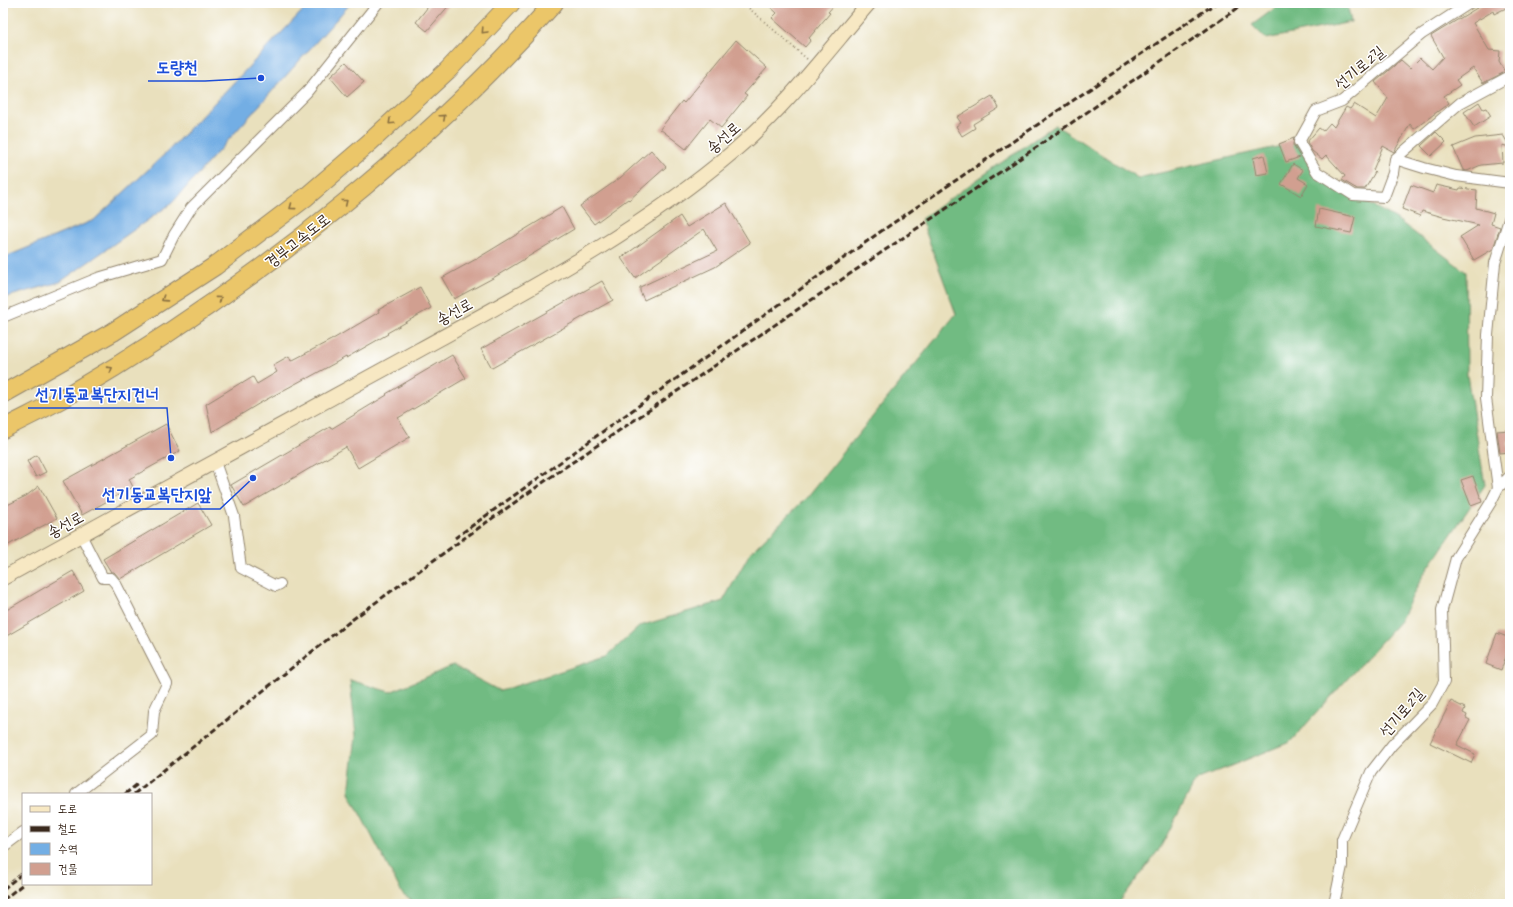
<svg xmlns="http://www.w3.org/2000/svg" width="1513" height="907" font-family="Caveat,'Poor Story',sans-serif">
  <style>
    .forest { fill: #71bb82; stroke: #567250 }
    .water { fill: #73aee4; stroke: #576c81 }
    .building { fill: #d19f90 }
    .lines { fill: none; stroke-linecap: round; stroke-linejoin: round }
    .street-casing { stroke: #92856e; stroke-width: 12 }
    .secondary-casing { stroke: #92856e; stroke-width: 16 }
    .highway-casing { stroke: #92856e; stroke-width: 20 }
    .path { stroke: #92856e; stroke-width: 2; stroke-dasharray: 1 3; stroke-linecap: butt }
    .street { stroke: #fff; stroke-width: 10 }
    .secondary { stroke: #f7e8c3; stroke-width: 14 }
    .highway { stroke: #ebc669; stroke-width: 18 }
    .rail { stroke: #3b2a1e; stroke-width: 3; stroke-dasharray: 6 3; stroke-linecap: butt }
    .oneway { stroke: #8a7040 }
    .labels { text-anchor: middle; stroke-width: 3; stroke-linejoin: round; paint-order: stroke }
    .street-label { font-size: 16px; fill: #3b2a1e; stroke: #fff }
    .leader { fill: none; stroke: #1d4ed8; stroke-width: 1.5 }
    .callout-dot { fill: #1d4ed8; stroke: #fff; stroke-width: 1.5 }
    .callout-label { font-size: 17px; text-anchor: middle; font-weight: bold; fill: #1d4ed8; stroke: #fff; stroke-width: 3; stroke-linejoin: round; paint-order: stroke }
  </style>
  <rect width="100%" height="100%" fill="#fff"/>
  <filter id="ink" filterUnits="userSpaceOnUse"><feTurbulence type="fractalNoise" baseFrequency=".025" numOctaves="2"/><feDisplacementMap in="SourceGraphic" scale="8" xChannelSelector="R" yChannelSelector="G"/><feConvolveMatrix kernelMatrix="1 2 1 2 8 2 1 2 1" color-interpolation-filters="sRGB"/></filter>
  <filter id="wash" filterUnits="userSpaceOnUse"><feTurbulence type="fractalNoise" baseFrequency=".012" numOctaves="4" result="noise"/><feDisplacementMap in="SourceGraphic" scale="16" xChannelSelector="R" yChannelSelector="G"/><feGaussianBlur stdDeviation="0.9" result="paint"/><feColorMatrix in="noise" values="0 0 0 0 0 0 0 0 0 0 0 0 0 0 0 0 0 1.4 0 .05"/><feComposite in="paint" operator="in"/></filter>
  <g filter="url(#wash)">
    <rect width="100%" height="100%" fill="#e9e0bd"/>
    <path class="forest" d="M1282,3h65l4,19 -85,17 -14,-14z
      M1055,125l83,53 161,-36 18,31 36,22 42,23 71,54 1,103 18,110 -63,92 -22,44 -110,121 -94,38 -36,68 -42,56h-701l-14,-9 -54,-102 7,-57 -6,-56 40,12 63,-26 47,25 107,-35 33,-30 83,-25 27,-48 58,-57 148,-182 -35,-95z"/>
    <path class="water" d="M310,3h41l-179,200 -112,79 -57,16v-40l91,-38 72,-67z"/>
    <g id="blocks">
      <path class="building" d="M431,3h20l-24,28 -11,-9z
        M766,3h70l-8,9 2,1 -21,25 2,2 -6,7 -33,-29 5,-5z
        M1485,3h25v3l-16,8 -1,-3 -20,12 16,27 11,1 -1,11 6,10 -22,11 -10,-15 -17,12 4,5 -16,11 5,7 -35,26 -4,-5 -16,28 -11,-6 -10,24 2,2 -10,17h-8l-15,-9 3,-4 -19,-21 -4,4 -10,-8 -5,-9 12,-14 4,3 7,-8 4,4 12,-20 4,2 4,-5 22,14 12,-20 -13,-16 26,-22 9,8 10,-10 12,11 11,-12 -12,-21z
        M736,40l31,28 -23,26 3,2 -26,32 -11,-9 -24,30 -26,-20 22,-28 2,2z
        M346,62l18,20 -17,15 -17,-20z
        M992,96l7,12 -26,16 2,4 -13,8 -6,-10 5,-3 -4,-6z
        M1479,102l4,7 3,-1 5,8 -17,11 -10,-15z
        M1436,132l10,10 -15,14 -10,-10z
        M1503,135l7,12 -8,-2 1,18 -22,2 -14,6 -4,-1 -10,-23 22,-9z
        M1294,138l-1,7 7,12 -14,5 -7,-18z
        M651,150l15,17 -37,33 -1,-1 -34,25 -14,-18 40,-28z
        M1264,155l4,18 -12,2 -3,-17z
        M1293,164l10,6 -5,8 10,6 -7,12 -20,-12z
        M1411,185l22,8 3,-8 23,5 1,-2 17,2 -1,18 18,5 -3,11 9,3 -7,22 -19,11 -14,-23 19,-12 -36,-8 -21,-6 -2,5 -18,-7z
        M726,203l24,40 -35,24 -71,33 -4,-9v-4l77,-36 -13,-22 -69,49 -14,-20 59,-42 7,11z
        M562,207l12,22 -81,49 -39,21 -12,-21 36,-20z
        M1319,209l36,8 -4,16 -35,-7z
        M602,281l11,19 -121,68 -11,-19z
        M420,287l11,21 -44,25 1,1 -42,24v-1l-40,22v-1l-46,25 -48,29 -6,-28 36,-22 1,1 10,-6 4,7 20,-12 -4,-7 16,-9 2,5 42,-22 46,-27 -1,-2z
        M452,355l14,23 -68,40 12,19 -52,31 -12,-21 -102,60 -13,-22 99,-58 1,2 56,-34 -1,-1z
        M166,424l14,27 -51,28 4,8 -51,28 -19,-34z
        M1510,430v11l-2,1 1,10 -9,1 -3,-22z
        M37,455l9,17 -10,5 -9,-16z
        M1473,476l9,26 -11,4 -10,-26z
        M39,486l18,32 -54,30v-41l23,-11z
        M198,503l13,22 -91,54 -6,-7h-3l-8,-13z
        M73,571l11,20 -81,47v-26z
        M1497,633l13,5v7l-9,25 -15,-6z
        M1451,701l14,7 -2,5 4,2 -1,3 4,2 -13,25 18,9 -4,9 -41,-20z"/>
    </g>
  </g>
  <g filter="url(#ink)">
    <use href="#blocks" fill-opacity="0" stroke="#92856e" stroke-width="1"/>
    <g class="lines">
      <g class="street-casing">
        <path id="street" d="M1470,3l-48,31 -80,67 -26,10 -17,31 18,30 36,23 31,2 9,-24 2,-14 65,-56 50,-27
          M1395,159l29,9 32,8 54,7
          M3,317l95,-39 64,-19 12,-24 17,-27 116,-116 71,-89
          M215,462l19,54 7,52 35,18 4,-2
          M1498,488l-12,-90 2,-63 7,-72 15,-47
          M76,794l76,-59 2,-24 13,-27 -51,-100 -5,-6h-8l-22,-43
          M3,847l20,-15
          M1334,904l8,-38v-26l29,-68 21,-27 40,-41 12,-22 -2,-72 14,-52 35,-56 7,-14 12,-12"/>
      </g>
      <g class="secondary-casing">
        <path id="secondary" d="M3,578c138,-77 277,-151 416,-228 109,-60 220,-118 315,-199 51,-43 92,-98 135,-148"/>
      </g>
      <g class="highway-casing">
        <path id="highway" d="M3,394l110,-62 102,-66 91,-69 64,-55 78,-72 63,-67
          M3,429c21,-11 42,-21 62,-32 98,-57 190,-121 278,-193 75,-61 146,-128 211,-201"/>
      </g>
      <path class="path" d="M743,3l64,56"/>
      <use href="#street" class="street"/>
      <use href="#secondary" class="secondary"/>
      <use href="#highway" class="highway"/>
      <path class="rail" d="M455,538l425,-306 336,-229
        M125,794l14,-11
        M134,794l219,-175 110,-80 95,-67 454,-308 233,-161
        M3,889l20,-16
        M3,900l20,-16"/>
    </g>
    <defs><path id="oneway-chevron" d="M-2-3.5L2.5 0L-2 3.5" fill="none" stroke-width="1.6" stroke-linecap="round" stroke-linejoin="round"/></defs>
    <g class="oneway">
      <use href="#oneway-chevron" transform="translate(484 31) rotate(133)"/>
      <use href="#oneway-chevron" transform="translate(443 117) rotate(-42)"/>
      <use href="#oneway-chevron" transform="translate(391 122) rotate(137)"/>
      <use href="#oneway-chevron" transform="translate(345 202) rotate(-39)"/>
      <use href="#oneway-chevron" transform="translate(292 207) rotate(143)"/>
      <use href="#oneway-chevron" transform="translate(164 299) rotate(147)"/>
      <use href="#oneway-chevron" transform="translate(219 299) rotate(-36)"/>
      <use href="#oneway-chevron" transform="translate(110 369) rotate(-32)"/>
    </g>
  </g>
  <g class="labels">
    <g class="street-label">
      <text transform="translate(1359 67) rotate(-39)" y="6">선기로2길</text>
      <text transform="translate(723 137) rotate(-41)" y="6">송선로</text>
      <text transform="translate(297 240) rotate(-38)" y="6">경부고속도로</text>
      <text transform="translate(454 311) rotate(-29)" y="6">송선로</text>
      <text transform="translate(65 524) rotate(-29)" y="6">송선로</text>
      <text transform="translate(1401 712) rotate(-49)" y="6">선기로2길</text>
    </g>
  </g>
  <path class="leader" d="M261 78L205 81H148M171 458L167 408H28M253 478L220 509H95"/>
  <g class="callout-dot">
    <circle cx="261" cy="78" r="4"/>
    <circle cx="171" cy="458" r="4"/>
    <circle cx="253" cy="478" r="4"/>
  </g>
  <g class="callout-label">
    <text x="177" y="73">도량천</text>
    <text x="97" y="400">선기동교복단지건너</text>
    <text x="157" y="500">선기동교복단지앞</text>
  </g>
  <rect width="1513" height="907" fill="none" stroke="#fff" stroke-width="16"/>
  <rect x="22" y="793" width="130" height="92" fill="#ffffff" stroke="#b1aaa5"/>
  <rect x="30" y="806" width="20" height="6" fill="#f7e8c3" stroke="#b1aaa5"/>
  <text x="58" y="813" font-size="12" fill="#3b2a1e">도로</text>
  <rect x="30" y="826" width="20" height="6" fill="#3b2a1e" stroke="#b1aaa5"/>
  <text x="58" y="833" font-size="12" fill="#3b2a1e">철도</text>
  <rect x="30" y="843" width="20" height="12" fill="#73aee4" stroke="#b1aaa5"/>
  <text x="58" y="853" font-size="12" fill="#3b2a1e">수역</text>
  <rect x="30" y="863" width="20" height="12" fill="#d19f90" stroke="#b1aaa5"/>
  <text x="58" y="873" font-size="12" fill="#3b2a1e">건물</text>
</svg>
